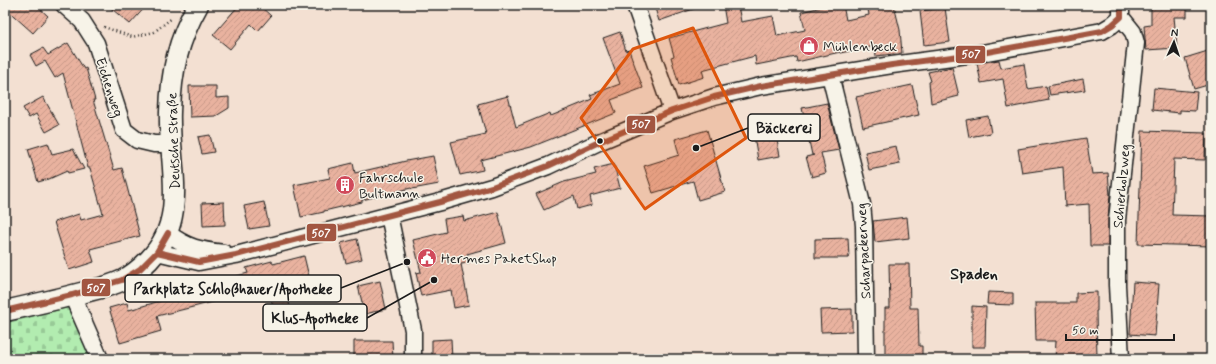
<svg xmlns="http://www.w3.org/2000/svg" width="1216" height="364" font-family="Mynerve,sans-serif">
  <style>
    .cemetery { fill: url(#cemetery-stones); stroke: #678466 }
    .building { fill: url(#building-hatch); stroke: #1c1c1c }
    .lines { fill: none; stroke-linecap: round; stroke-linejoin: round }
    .minor-casing { stroke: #1c1c1c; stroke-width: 19 }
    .tertiary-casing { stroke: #1c1c1c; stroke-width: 23 }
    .path { stroke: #1c1c1c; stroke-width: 2.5; stroke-dasharray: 1 3; stroke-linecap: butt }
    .minor { stroke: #f7f3e8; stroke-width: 16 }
    .tertiary { stroke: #f7f3e8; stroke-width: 20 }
    .bus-1-casing { stroke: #f7f3e8; stroke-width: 9 }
    .bus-1 { stroke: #a25641; stroke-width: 6 }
    .marked { fill: #de560d; fill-opacity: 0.2; stroke: #de560d; stroke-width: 3; stroke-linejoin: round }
    .bus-dot { fill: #1c1c1c; stroke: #f7f3e8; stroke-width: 1.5 }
    .labels { text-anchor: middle; stroke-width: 3; stroke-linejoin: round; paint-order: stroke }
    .poi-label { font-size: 14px; fill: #1c1c1c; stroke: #f7f3e8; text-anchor: start }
    .street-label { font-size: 14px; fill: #1c1c1c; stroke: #f7f3e8 }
    .quarter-label { font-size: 16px; font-weight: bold; fill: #1c1c1c; stroke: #f7f3e8 }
    .leader { fill: none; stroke: #1c1c1c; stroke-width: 1.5 }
    .callout-dot { fill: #1c1c1c; stroke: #f7f3e8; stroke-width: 1.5 }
    .callout { fill: #f7f3e8; stroke: #1c1c1c; stroke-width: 1.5 }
    .callout-label { font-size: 15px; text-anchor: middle; font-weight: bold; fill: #1c1c1c }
    .line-badge { stroke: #f7f3e8; stroke-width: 1.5 }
    .badge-label { font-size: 11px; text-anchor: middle; font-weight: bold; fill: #fff }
  </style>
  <defs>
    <pattern id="cemetery-stones" width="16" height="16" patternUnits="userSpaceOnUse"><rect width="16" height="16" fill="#b2ecb0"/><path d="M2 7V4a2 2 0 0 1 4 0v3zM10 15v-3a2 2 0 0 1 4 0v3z" fill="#98ca97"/></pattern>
    <pattern id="building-hatch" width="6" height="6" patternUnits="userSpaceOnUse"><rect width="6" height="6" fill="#e9b29f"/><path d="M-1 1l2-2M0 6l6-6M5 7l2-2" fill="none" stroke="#c79888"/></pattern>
  </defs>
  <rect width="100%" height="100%" fill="#f3e0d2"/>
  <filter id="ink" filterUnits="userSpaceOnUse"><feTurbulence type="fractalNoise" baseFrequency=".025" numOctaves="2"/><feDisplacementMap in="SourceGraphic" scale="8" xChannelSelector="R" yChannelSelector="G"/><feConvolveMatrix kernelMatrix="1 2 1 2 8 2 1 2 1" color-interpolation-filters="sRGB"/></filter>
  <g filter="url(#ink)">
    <path class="cemetery" d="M70,307l24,52h-89v-36z"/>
    <path class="building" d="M5,5h31l12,11 -15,17 -28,-25z
      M107,5h40l-17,19z
      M239,5h20l12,11 -13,15 -7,-7 -21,25 -17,-14z
      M654,5h44l1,2 -40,14z
      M723,5h15l3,17 32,-6 4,20 28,-6 -4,-18 29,-7h13l3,15 23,-5 -1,-6 20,-4h6l6,25 2,23 -26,3 -1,-10 -35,7v-1l-43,10 -1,-5 -40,8 -1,-9 -53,14 2,7 -25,8 -8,-28 3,-1 -5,-18 57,-15z
      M1151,5h36v12h-13l3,31 -31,2 -2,-24 7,-1z
      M945,8l5,34 -26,3 -4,-34z
      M620,32l6,19 3,-1 14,38 -32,12 5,13 -85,34 -50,13 2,10 -23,5 -9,-33 35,-8 -8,-30 30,-8 8,31 34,-14 1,3 41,-17 -2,-4 30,-11 -17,-46z
      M68,43l16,26 2,-1 9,32h-2l21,70 8,-2 18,68 -50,13 4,13 -25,8 -15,-48 25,-8 2,6 22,-6 -13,-46h-2l-25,-95 -8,5 -10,-17 -9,5 -6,-11 13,-7 5,7z
      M1211,50v34l-17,5 -9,-31z
      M999,60l2,8 23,-4 4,25 18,-3 3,14 -41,8 -5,-29 -22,4 -4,-20z
      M952,67l7,29 -28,7 -2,-21 2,-1 -3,-9z
      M1083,79l2,11 -35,5 -2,-9z
      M912,85l7,30 -56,12 -7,-30z
      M189,86h27v12l13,-1v11l-13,8 -26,1z
      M1154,88l43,4 -2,19 -15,-1v3l-28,-3z
      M43,97l16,28 -13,7 -10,-18 -7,4 -6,-10z
      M827,103l12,47 -18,3 5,20 -14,4 -6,-20 8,-2h-2l-10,-47z
      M988,116l3,17 -22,4 -3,-17z
      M773,120l7,36 -22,4 -6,-37z
      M707,130l18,62 -27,8 -5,-19 -40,12 -9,-27 35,-11 -4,-16z
      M1142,131l64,2 -1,27 -31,-1 -2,56 39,1v30l-73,-2z
      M210,135l4,17 -12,2 -4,-17z
      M1086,138l6,36 16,-1 2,22 -2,25v26h-18l-1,-42 -24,2 -2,-39 -41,6 -4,-24z
      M48,143l4,11 21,-5 11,20 -16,4 -1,-2 -18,8 -11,3 -10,-33z
      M896,146l4,18 -31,6 -4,-18z
      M433,156l6,28 -27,5 -1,-1 -49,12v2l-38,9v1l-23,5 -7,-32 36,-7 -2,-9 25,-6 2,10 51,-12z
      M614,164l6,24 -30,8 2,9 -15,4 -3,-13 -30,14 -8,-16 28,-12 32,-8 -2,-5z
      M224,202l1,23 -22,1 -1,-23z
      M264,202l5,24 -20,3 -5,-23z
      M498,212l8,31 -39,11 2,9 -8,1 8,41 -15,3 -3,-18 -30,6 -5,-23 5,-1 -8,-32 33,-8 -2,-13 19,-3 1,5z
      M907,217l2,21 -34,4 -2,-21z
      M848,238l1,20h-34v-19z
      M357,239l5,20 -16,4 -5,-20z
      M304,256l6,25 -26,7 6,18 -15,5 -9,-26 -29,11 -80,20 4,15 -41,12 -11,-35 18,-5 2,7 38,-11 -1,-4 82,-22 -2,-5 26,-7 1,3z
      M889,264h20l1,44h8l1,38h3v13h-37v-51h5z
      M380,281l6,28 -21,5 -7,-28z
      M1133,282l26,2 -4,52 -25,-2z
      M988,292l25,1v12l-26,-1z
      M1097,292v19h-1l1,48h-42l1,-18h-20l-1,-38h41v-10z
      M972,306l14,1 -1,40h-13z
      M852,309v22l-31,1 -1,-22z
      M451,339l1,20h-20v-19z
      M354,341h38l1,18h-39z"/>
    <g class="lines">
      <g class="minor-casing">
        <path id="minor" d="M64,5l18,16 14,22 28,87 13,10 17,4h18
          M635,5l37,106
          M1121,17l12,15 3,11 -19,177v65l4,74
          M830,75l32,129 2,22 2,133
          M389,215l24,115v29
          M168,233c19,15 32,17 56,20
          M157,252l42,10 37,-7 204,-53 52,-15 56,-21 53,-25 71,-30 42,-14 47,-11 131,-21 90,-12 120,-22 10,-6 9,-8v-12
          M72,295l28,64"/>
      </g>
      <g class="tertiary-casing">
        <path id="tertiary" d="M5,311c27,-6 54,-12 80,-19 12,-3 26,-6 38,-12 10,-5 18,-12 26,-20 41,-42 19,-96 21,-148 1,-40 8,-72 28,-107"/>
      </g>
      <path class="path" d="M104,27l28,10 22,-5 18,-14"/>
      <use href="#minor" class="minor"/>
      <use href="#tertiary" class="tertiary"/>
      <g class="bus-1-casing">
        <path id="bus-1" d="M157,252l42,10 37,-7 204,-53 52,-15 56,-21 53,-25 71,-30 42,-14 47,-11 131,-21 90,-12 120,-22 10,-6 9,-8v-12
          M5,311l67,-16 50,-15 18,-11 17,-17 11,-19"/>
      </g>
      <use href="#bus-1" class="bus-1"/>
    </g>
  </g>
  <path class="marked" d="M693,28l53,110 -101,71 -64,-91 52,-69z"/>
  <defs>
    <g id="shop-disc" transform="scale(1)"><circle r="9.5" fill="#d1495b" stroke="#f7f3e8"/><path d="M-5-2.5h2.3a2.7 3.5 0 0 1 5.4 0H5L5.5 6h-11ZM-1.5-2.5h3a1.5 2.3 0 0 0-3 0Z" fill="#fff"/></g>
    <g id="building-disc" transform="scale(1)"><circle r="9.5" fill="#d1495b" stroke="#f7f3e8"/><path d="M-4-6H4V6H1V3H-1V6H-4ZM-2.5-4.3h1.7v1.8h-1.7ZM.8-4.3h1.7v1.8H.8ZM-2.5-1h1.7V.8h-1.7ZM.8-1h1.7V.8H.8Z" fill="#fff"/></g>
    <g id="civic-disc" transform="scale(1)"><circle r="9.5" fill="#d1495b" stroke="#f7f3e8"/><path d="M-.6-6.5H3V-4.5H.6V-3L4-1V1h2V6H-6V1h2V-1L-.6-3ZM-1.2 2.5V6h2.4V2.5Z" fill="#fff"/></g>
  </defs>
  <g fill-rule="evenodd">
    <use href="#shop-disc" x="809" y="46"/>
    <use href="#building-disc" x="345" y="185"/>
    <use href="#civic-disc" x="427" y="258"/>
  </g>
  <circle class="bus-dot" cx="600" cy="141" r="3.5"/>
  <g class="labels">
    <g class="poi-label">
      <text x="823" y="51">Mühlenbeck</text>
      <text x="359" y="182">Fahrschule<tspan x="359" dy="16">Bultmann</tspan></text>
      <text x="441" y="263">Hermes PaketShop</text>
    </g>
    <g class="street-label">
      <text transform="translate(110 87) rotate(72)" y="5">Eichenweg</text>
      <text transform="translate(173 141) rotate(-92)" y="5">Deutsche Straße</text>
      <text transform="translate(1121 186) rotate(-85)" y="5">Schierholzweg</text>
      <text transform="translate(863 251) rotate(-93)" y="5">Scharpackerweg</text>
    </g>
    <g class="quarter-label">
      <text x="974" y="279">Spaden</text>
    </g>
  </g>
  <path class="leader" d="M696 148L748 128M407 262L341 288M434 280L367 318"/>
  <g class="callout-dot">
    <circle cx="696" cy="148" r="4"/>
    <circle cx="407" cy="262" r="4"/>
    <circle cx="434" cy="280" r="4"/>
  </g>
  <g class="callout">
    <rect x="748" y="114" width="72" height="27" rx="4"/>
    <rect x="125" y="275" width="216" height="27" rx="4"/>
    <rect x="263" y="304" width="104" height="27" rx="4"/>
  </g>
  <g class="callout-label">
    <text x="784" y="133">Bäckerei</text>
    <text x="233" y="294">Parkplatz Schloßhauer/Apotheke</text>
    <text x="315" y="323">Klus-Apotheke</text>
  </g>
  <g class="line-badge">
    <rect x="955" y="45" width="31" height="19" rx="4" fill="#a25641"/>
    <rect x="626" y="115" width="30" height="19" rx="4" fill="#a25641"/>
    <rect x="306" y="223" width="31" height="19" rx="4" fill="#a25641"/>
    <rect x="81" y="278" width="30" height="19" rx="4" fill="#a25641"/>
  </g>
  <g class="badge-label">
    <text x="971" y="58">507</text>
    <text x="641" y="128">507</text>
    <text x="321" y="237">507</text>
    <text x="96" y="292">507</text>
  </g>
  <rect width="1216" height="364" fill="none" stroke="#f7f3e8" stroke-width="20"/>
  <rect x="10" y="10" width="1196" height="344" fill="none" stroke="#1c1c1c" stroke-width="1.5" filter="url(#ink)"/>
  <g transform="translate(1174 42) rotate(3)" stroke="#f7f3e8" stroke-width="3" paint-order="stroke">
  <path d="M0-3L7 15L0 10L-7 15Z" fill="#1c1c1c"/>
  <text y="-6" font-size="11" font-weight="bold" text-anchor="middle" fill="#1c1c1c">N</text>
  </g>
  <path d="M1066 334v6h108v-6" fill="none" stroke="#1c1c1c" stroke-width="2"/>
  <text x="1072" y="334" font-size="12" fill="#1c1c1c" stroke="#f7f3e8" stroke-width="3" paint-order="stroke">50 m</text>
</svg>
